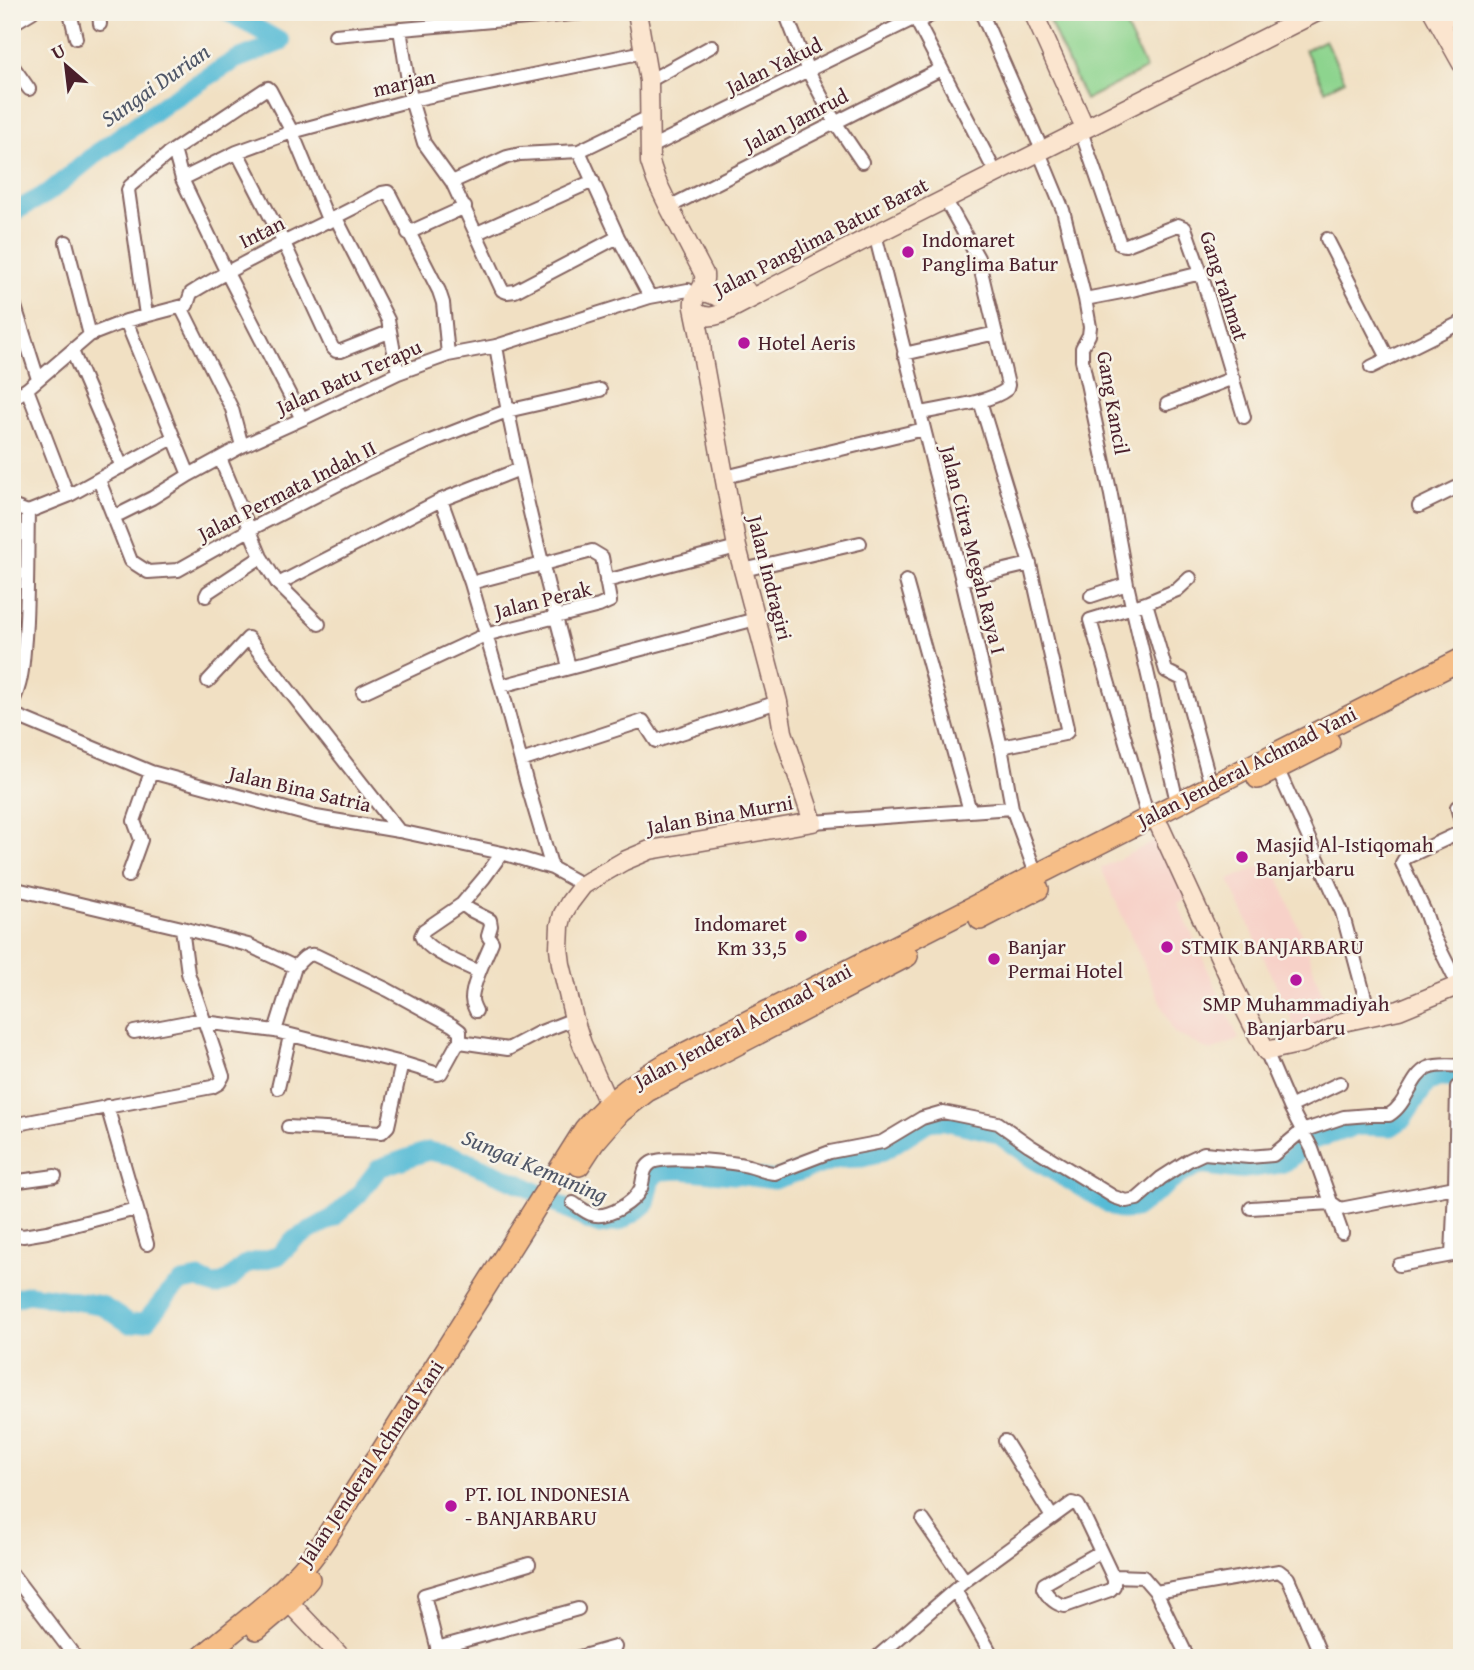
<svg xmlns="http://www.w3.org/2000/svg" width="1474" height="1670" font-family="'Gentium Book Plus',serif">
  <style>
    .built { fill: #f7d1c8 }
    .green { fill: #8dd48e; stroke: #6c7a5c; stroke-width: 2 }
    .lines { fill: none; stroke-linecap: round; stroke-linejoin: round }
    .river { stroke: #57bbd6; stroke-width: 19 }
    .street-casing { stroke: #846360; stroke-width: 16 }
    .secondary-casing { stroke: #846360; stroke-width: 21 }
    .highway-casing { stroke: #846360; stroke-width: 24 }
    .street { stroke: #fff; stroke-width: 12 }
    .secondary { stroke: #fbe5cf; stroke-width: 18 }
    .highway { stroke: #f6be87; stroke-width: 21 }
    .poi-dot { fill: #b5179e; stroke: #f7f3e8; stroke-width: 2.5 }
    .labels { text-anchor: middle; stroke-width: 5; stroke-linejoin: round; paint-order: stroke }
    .street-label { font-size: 21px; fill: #4a1f2b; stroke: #f7f3e8 }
    .poi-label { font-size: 21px; fill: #4a1f2b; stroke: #f7f3e8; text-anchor: start }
    .water-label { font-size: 23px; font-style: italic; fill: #4f5667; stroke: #f7f3e8 }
  </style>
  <rect width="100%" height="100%" fill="#f7f3e8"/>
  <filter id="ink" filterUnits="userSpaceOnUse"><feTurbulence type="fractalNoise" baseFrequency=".0143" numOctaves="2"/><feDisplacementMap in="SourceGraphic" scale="14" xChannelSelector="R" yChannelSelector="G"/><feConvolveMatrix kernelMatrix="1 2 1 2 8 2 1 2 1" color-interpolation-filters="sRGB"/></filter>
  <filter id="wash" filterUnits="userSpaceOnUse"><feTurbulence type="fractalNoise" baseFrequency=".00686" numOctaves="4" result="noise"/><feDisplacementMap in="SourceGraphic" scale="28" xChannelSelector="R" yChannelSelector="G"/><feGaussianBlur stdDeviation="1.57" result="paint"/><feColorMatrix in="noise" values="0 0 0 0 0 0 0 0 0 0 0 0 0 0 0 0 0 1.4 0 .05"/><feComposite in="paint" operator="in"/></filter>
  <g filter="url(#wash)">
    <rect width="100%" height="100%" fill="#f1e0c3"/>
    <path class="built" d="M1167,835l27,60 -16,8 61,136 -28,12 -37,-18 -73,-165z
      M1272,861l30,75 31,89 -32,16 -72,-161z"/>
    <path class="green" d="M1045,12h74l27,57 -61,31z
      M1325,40l20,40 -20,10 -20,-40z"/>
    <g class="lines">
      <path class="river" d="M12,213l36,-20 49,-40 72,-52 66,-41 46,-18 -53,-30
        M12,1299l17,-5 72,11 29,19 16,-3 26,-31 10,-8 17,-3 16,7 14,-6 17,-16 32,-8 17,-17 39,-22 25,-23 20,-26 49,-17 26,5 71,30 64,35 11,4 18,-3 20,-12 8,-7 6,-25 6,-6 6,-1 16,-1 64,6 30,4 64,-21 24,-1 12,-3 11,-5 43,-28 8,-1h8l45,10 10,4 34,24 83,49 7,2 12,-1 46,-35 18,-9 39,5 43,-6 8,-4 18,-17 7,-3 43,-14 34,1 12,-8 24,-36 11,-5h24"/>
    </g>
  </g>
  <g filter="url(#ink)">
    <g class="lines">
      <g class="street-casing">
        <path id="street" d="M70,12l6,26
          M99,12l1,12
          M785,12l23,59 27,51 27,40
          M912,12l79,152
          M981,12l57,129
          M918,22l19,-10
          M12,24l20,-12
          M400,29l11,71 13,43 28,39 50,108 5,2 8,-1 103,-54
          M335,35l259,-23
          M12,65l17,24
          M649,81l63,-35
          M1081,131l39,113 6,1 52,-20 7,3 16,45 43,144
          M649,148l266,-130
          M174,150l8,29 44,92 76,148
          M579,151l39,86 32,60
          M237,152l47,91 48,104 4,4h5l48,-19
          M1039,152l24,58 22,89 5,28 -1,8 -7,13v12l29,135 16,89 50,218
          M182,179l55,-27 55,-20 119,-32 233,-48
          M452,182l55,-25 13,-3 59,-3 70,-34
          M669,207l272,-138
          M336,218l52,102 10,53
          M408,233l57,-26
          M477,233l116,-52
          M875,234l87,346 39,167 11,61 24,66
          M1327,239l61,119
          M66,242l24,93
          M12,297l26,82
          M1085,299l47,-9 69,-17
          M181,307l51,102 10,37
          M146,315l-18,-125 2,-4 38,-32 96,-64 4,-2 2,2 22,42 37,90
          M126,321l63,154
          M496,346c18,108 45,215 73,321
          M72,351l50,116
          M904,354l92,-21
          M1371,367l91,-45
          M27,389l41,107
          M12,399l15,-10 63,-54 36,-14 61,-16 4,-12c62,-38 128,-66 191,-100l6,-1 2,3 49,96 4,12 5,52
          M980,401l50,163 37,164v4l-3,2 -63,13
          M1167,404l66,-26
          M921,413c22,-5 69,-10 86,-24l1,-4 -30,-127 -33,-59
          M220,458l41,99 17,27 163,-84 30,83 30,103 26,98 25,84
          M725,477l199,-48
          M99,480l32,81 17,11 30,-2 71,-40 119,-61 57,-26 82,-32 93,-21
          M441,500l79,-31
          M12,506l16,6
          M1419,506l43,-21
          M28,512l40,-16 105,-58
          M113,515l7,-1 32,-16 37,-23 53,-29 60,-27 96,-46 50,-18 48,-9 154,-49 38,-7 7,6
          M743,570l117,-27
          M962,580l68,-16
          M606,581l131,-34
          M906,581l64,230
          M278,584l41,40
          M206,596l2,-4 53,-35
          M1091,596l36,-12
          M1146,603l31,-13 13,-12
          M208,681l40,-43 151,193
          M501,686l255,-67
          M363,692l122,-57 114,-29 11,-5 -8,-44 -10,-6 -121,32
          M12,703c11,-20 11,-43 13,-65 3,-42 2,-84 3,-126
          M12,714l139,58 165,45 83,14 103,22 50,15 31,17
          M521,761l122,-40 13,20 122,-39
          M1277,768l65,144 28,104
          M1462,805l-5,2 5,18
          M1148,817l-58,-197 56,-17 20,68 16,8 29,106
          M813,822l199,-14
          M128,876l13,-36 -7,-19 17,-49
          M12,888l170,40 66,17 47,22 -20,64
          M462,904l8,6 20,10 1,6 -3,10 4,6c-6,15 -20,42 -20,57 0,5 2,7 4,12
          M295,967c6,-6 11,-14 20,-12l73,35 64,35 8,6v11
          M479,972c-14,-7 -53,-21 -58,-36l3,-6 38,-26 22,-26 18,-25
          M1458,985l-25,-50 -8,-23 -23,-49 3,-5 54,-25
          M204,1022l71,9 127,32 36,11 3,-1 16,-29 3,-2 48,7 30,-16 36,-14
          M134,1032l69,-13
          M1266,1051l24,56 22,42 30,84
          M278,1088l12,-52
          M107,1106l40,138
          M1290,1107l50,-24
          M12,1125l200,-38 7,-4 4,-7 -35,-103 -6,-45
          M288,1127l94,5 6,-6 14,-63
          M12,1182l43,-6
          M1455,1187l2,-100
          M573,1203c5,3 12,9 18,11 16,6 44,-12 50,-26 3,-9 1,-19 10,-25 11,-8 82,-1 97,3 10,2 17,7 27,7l55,-21 52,-10 40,-24 21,-6 55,11 31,22 85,52 12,4 11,-2 24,-21 28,-18 15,-7 45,4 24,-2 29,-24 42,-14 25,-2h20c19,-11 21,-39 39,-47 10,-4 23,-3 34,-2
          M1251,1208l81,-5 8,6 115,-22 -3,68 -53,10
          M12,1234l11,2 24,-4 89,-23
          M1005,1441l47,76
          M923,1520l42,61
          M1100,1552l-56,32 -1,4c5,9 12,16 22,18l45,-16 4,-4v-6l-3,-7
          M12,1574l64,84
          M955,1590l38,67
          M1156,1592l123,-21 9,7 34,80
          M437,1648l141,-39
          M440,1658l-16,-63 105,-31
          M576,1658l39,-11
          M876,1658l89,-77 107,-78 6,2 5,9 28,59 4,3 28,1 13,15 32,66"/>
      </g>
      <g class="secondary-casing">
        <path id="secondary" d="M637,12l12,69 1,81 6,18 13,27 35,67c2,21 -15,18 -9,38 12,7 20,5 32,-1l133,-69 457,-230
          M1033,12l48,107
          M1433,12l29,52
          M1453,12l9,14
          M700,293c8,-1 11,1 18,4 10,3 19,-3 28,-7
          M1160,827l74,161 32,63 37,-8 40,-21 56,-12 63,-26
          M608,1103l-26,-59 -8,-25 -13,-55 -2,-16 1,-22 3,-12 7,-12 13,-17 8,-5 33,-19 26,-11 163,-28 -30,-90 -5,-30 -41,-155 -35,-193 -1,-13 -6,-29
          M279,1592l63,66"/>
      </g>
      <g class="highway-casing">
        <path id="highway" d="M1258,778l71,-36
          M980,919l58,-30
          M579,1165l15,-23 26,-30 27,-21 260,-135
          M257,1629l32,-27 20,-23
          M201,1658c36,-31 79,-61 109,-98 26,-33 44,-71 69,-104l206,-327c25,-31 57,-51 91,-71l786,-399"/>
      </g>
      <use href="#street" class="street"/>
      <use href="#secondary" class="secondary"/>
      <use href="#highway" class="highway"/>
    </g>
  </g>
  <g class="poi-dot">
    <circle cx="908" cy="252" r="7"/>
    <circle cx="744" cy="343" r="7"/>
    <circle cx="1242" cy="857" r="7"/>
    <circle cx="801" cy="936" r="7"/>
    <circle cx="1167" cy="947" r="7"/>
    <circle cx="994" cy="959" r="7"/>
    <circle cx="1296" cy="980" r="7"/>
    <circle cx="451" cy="1506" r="7"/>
  </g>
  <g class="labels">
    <g class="street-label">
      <text transform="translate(774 66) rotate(-26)" y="7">Jalan Yakud</text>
      <text transform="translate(404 83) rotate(-13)" y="7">marjan</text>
      <text transform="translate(796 120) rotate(-27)" y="7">Jalan Jamrud</text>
      <text transform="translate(262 232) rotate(-26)" y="7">Intan</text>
      <text transform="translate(821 237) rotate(-27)" y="7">Jalan Panglima Batur Barat</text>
      <text transform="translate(1224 286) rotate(72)" y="7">Gang rahmat</text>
      <text transform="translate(349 377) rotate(-24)" y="7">Jalan Batu Terapu</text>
      <text transform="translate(1113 403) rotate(80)" y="7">Gang Kancil</text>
      <text transform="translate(287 491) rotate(-27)" y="7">Jalan Permata Indah II</text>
      <text transform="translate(973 550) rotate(76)" y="7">Jalan Citra Megah Raya I</text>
      <text transform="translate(770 578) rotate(76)" y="7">Jalan Indragiri</text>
      <text transform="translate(543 600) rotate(-14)" y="7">Jalan Perak</text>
      <text transform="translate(1247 767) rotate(-27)" y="7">Jalan Jenderal Achmad Yani</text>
      <text transform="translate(300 789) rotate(13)" y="7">Jalan Bina Satria</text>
      <text transform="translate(720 815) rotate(-10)" y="7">Jalan Bina Murni</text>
      <text transform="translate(743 1026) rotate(-28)" y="7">Jalan Jenderal Achmad Yani</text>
      <text transform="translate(371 1463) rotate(-56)" y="7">Jalan Jenderal Achmad Yani</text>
    </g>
    <g class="poi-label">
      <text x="922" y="247">Indomaret<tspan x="922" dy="24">Panglima Batur</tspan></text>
      <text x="758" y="350">Hotel Aeris</text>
      <text x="1256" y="852">Masjid Al-Istiqomah<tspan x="1256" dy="24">Banjarbaru</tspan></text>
      <text x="787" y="931" text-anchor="end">Indomaret<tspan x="787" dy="24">Km 33,5</tspan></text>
      <text x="1008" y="954">Banjar<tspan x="1008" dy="24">Permai Hotel</tspan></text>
      <text x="1181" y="954">STMIK BANJARBARU</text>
      <text x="1296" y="1011" text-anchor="middle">SMP Muhammadiyah<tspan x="1296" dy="24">Banjarbaru</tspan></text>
      <text x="465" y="1501">PT. IOL INDONESIA<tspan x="465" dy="24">- BANJARBARU</tspan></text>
    </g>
    <g class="water-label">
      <text transform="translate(155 85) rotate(-35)" y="8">Sungai Durian</text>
      <text transform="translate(535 1166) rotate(23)" y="8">Sungai Kemuning</text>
    </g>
  </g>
  <rect width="1474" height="1670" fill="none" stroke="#f7f3e8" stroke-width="42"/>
  <g transform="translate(66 66) rotate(332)" stroke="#f7f3e8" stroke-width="5" paint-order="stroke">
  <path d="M0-5L12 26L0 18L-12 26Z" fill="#4a1f2b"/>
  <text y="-10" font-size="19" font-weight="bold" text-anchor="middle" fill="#4a1f2b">U</text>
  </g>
</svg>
